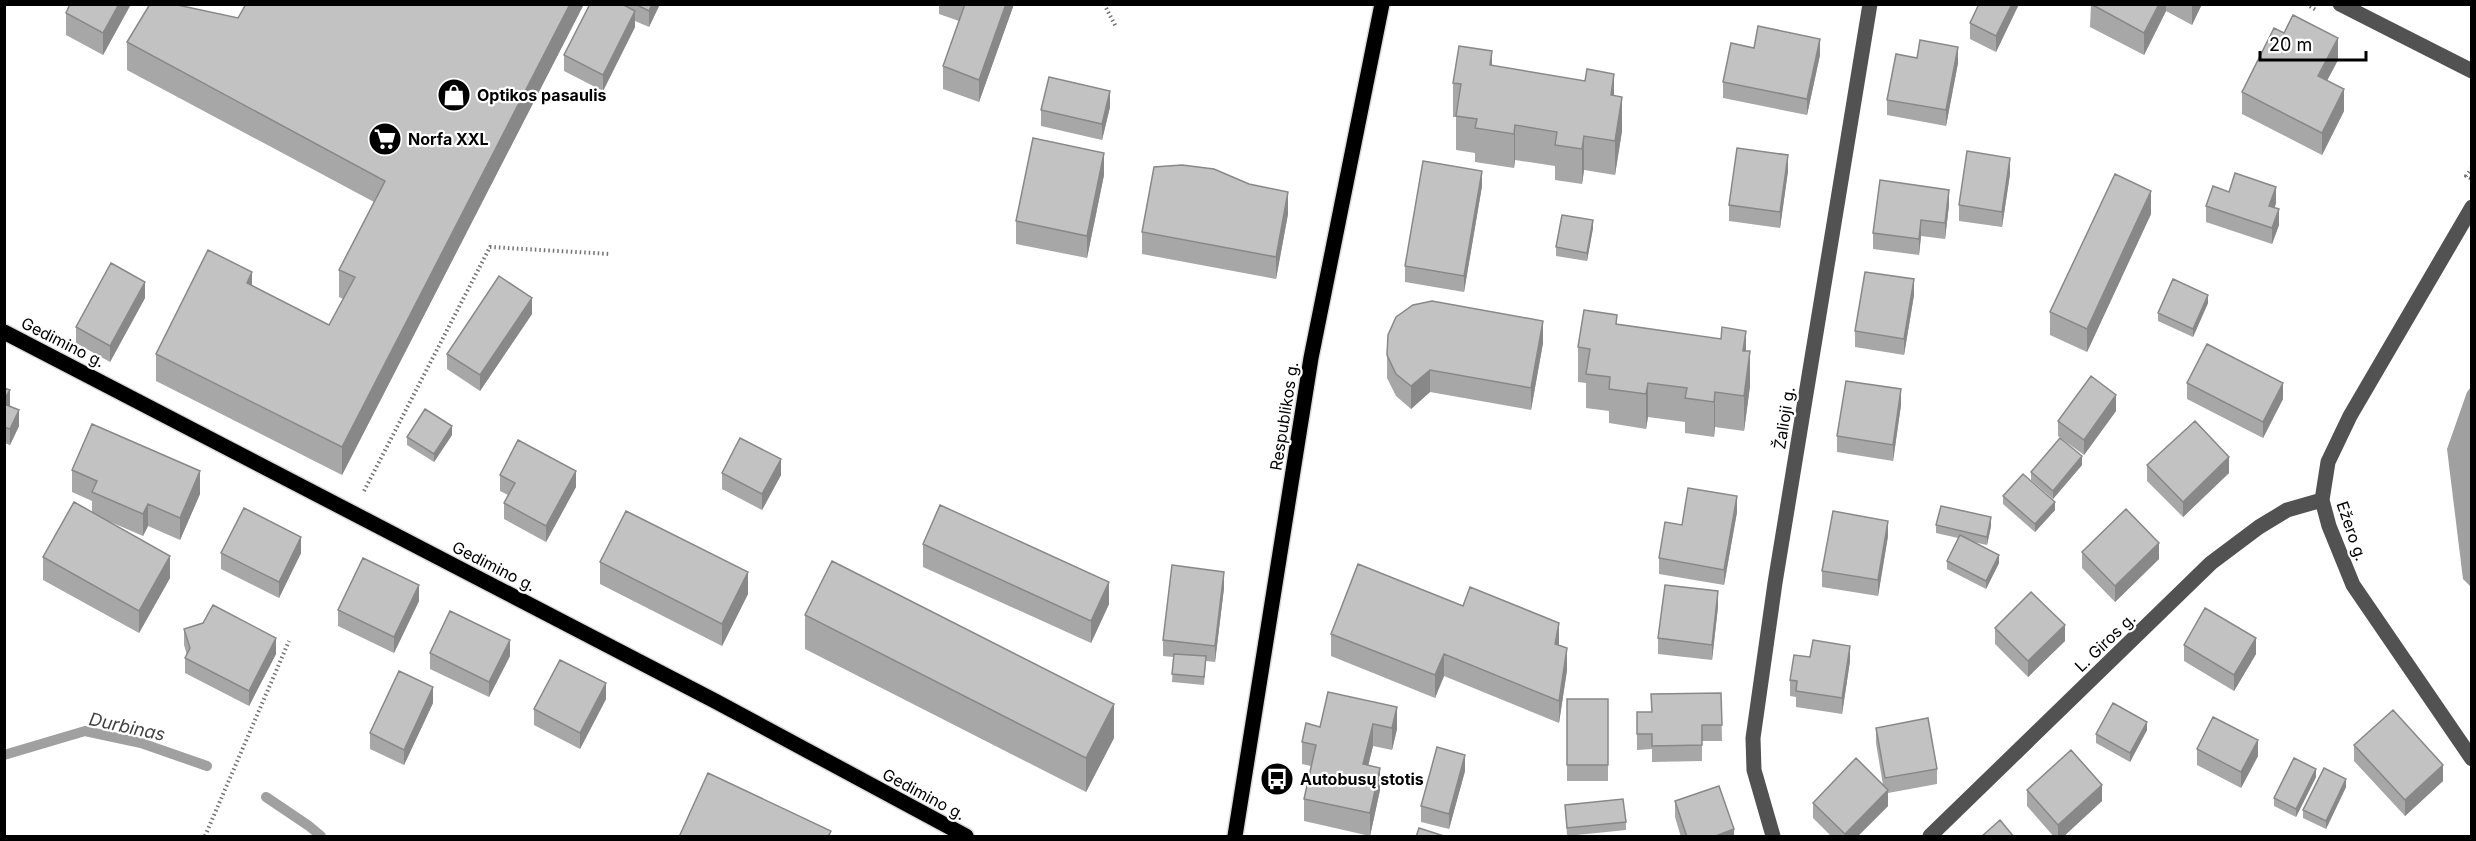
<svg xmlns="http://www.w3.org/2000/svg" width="2476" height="841" font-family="Inter,sans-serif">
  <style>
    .water { fill: #a0a0a0 }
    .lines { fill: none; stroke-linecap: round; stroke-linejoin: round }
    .stream { stroke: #a0a0a0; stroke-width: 10 }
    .major-casing { stroke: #dbdbdb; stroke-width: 18 }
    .path { stroke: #747474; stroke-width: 4; stroke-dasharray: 1.5 3; stroke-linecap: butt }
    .minor { stroke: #525252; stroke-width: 15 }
    .major { stroke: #000; stroke-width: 15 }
    .wall { fill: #a7a7a7 }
    .shaded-wall { fill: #888 }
    .building { fill: #c2c2c2; stroke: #888; stroke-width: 1.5 }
    .labels { text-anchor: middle; stroke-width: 4.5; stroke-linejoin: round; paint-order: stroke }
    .poi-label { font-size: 16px; font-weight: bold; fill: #000; stroke: #fff; text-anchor: start }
    .street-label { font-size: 16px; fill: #000; stroke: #fff }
    .water-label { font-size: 18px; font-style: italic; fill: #414141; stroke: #fff }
  </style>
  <rect width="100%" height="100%" fill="#fff"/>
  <path class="water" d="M2471,387v200l-8,-8 -16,-130 20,-57z"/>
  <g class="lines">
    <path class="stream" d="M4,755l81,-24 56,12 66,23
      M266,797l43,29 12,10"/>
    <g class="major-casing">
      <path id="major" d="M4,332l711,369 251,135
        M1235,836l76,-478 71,-354"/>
    </g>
    <path class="path" d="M1104,4l12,23
      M2306,4l10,6
      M2472,168l-6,8 6,3
      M364,491l126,-244 120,7
      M205,836l84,-195"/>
    <path class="minor" d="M2340,4l132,67
      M2472,207l-122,209 -22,46 -6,38 7,26 24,59 119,174
      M1773,836l-19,-66 -1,-32 22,-155 95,-579
      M1930,836l281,-273 48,-36 28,-17 35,-10"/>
    <use href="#major" class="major"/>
  </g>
  <path class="wall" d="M69,4h62l-28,51 -37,-20v-22l4,-8z
    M246,4h338l-242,471 -186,-94v-27l96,-68 77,39 14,-26 -4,-2v-27l35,-68 -247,-132v-28l111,-24z
    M590,4h70l-11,23 -14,-6v6l-32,64 -39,-20v-16z
    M939,4h75l-35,98 -36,-13v-23l16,-45 -20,-7z
    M1979,4h40l-23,48 -26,-13v-16z
    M2091,4h111l-10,21 -26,-14 -22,44 -54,-28z
    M1754,48l66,7 -13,60 -84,-17v-16z
    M1917,58l41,5 -12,63 -59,-11v-15z
    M2338,60l-11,20 17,31 -22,44 -80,-41v-22z
    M1492,66l122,30 8,35 -7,44 -31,-5 -2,14 -27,-4v-14l-40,-6 -1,8 -39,-6v-9l-19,-3v-33h-3v-34z
    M1110,107l-8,33 -61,-14v-16z
    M1788,171l-8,57 -51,-7v-16z
    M2010,174l-8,53 -43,-6v-16z
    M1104,175l-17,83 -71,-14v-23z
    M1482,186l-18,106 -59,-10v-16z
    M2229,192l47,11 -1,4 4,18 -7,19 -66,-22v-16z
    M1949,205l-4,34 -24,-3 -2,19 -46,-6v-16z
    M1288,214l-12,65 -134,-25v-22z
    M2151,214l-64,138 -37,-17v-23z
    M1593,228l-6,33 -31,-5v-9z
    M1914,295l-10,60 -49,-8v-16z
    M145,298l-35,64 -34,-19v-16z
    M2208,303l-15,34 -35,-16v-8z
    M532,314l-52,77 -33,-22v-15z
    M1617,324l129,27 4,35 -6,45 -29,-4 -1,10 -29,-4v-11l-37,-5 -2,12 -37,-6v-12l-23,-3v-25l-8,-1v-35z
    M1543,343l-12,67 -101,-18 -19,17 -15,-13 -9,-18v-23z
    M2187,383l96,16 -20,39 -76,-39z
    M4,388l6,18 9,20 -9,19 -6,-2z
    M1901,405l-8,56 -56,-9v-16z
    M2116,411l-32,44 -26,-19v-15z
    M452,435l-18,27 -27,-17v-8z
    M2082,465l-29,34 -22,-19v-8z
    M2147,465l82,8 -46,44 -36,-36z
    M72,470l128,24 -20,46 -32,-14 -5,10 -37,-16 64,58 -31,55 -96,-53v-23l49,-45v-11l-20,-9z
    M722,473l59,2 -19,35 -40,-21z
    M500,475l76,12 -30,55 -42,-23v-16l4,-8 -8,-4z
    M2003,496l52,14 -20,22 -32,-28z
    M1737,512l-13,73 -65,-11v-16l23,-33z
    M1936,525l55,1 -4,19 -14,-3 26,21 -13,26 -39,-20v-8l11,-23 -22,-5z
    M1888,536l-10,60 -56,-9v-16z
    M923,544l186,60 -18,39 -168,-76z
    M2082,552l77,7 -44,43 -33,-34z
    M221,553h80l-22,45 -58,-29z
    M600,562l148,32 -26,52 -122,-62z
    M1224,588l-9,74 -9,-1 -2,24 -32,-3 1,-25 -10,-1v-16z
    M419,601l-25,52 -56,-27v-16z
    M1718,607l-6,53 -54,-6v-16z
    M805,615l309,123 -28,54 -281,-143z
    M1995,628l70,13 -37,36 -33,-33z
    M184,629l92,25 -27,52 -64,-33v-15l2,-3 -3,-10z
    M1331,634l228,11 8,25 -8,53 -115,-47 -9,22 -104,-42z
    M2184,645l72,9 -22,37 -50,-30z
    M430,653l80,3 -21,41 -59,-28z
    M1850,661l-8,53 -46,-7v-10l-6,-1v-16z
    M1328,692l69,37 -5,21 -19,-4 -5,19 12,25 -10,46 -66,-15v-22l7,-33 -9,-2v-22l18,-15z
    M1721,693l1,48h-20v20l-50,1v-13l-15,1v-22l14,-16z
    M606,699l-26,50 -46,-24v-16z
    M1567,699h41v82h-41z
    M433,703l-29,62 -34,-16v-16z
    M1876,728l61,41v15l-49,9v13l-31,31h-25l-19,-19v-15l70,-18 -7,-42z
    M2147,730l-17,32 -34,-19v-9z
    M2354,745l89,36 -38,35 -51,-55z
    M2197,749l61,7 -17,32 -44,-23z
    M1465,771l-16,58 -28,-7v-16z
    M2316,777l-20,40 -22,-11v-8z
    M2346,787l-20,42 -23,-11v-8z
    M2027,790l75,11 -39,36h-9l-27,-31z
    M1675,801l59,36h-53l-6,-20z
    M1565,805l61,17v8l-59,6z"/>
  <path class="shaded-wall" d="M119,4h12l-28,51v-22z
    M570,4h14l-242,471v-28z
    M652,4h8l-11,23v-16z
    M1006,4h8l-35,98v-22z
    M2012,4h7l-23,48v-16z
    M2159,4h7v7l-22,44v-22z
    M2192,4h10l-10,21z
    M635,11v16l-32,64v-16z
    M2338,38v22l-20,38v-22z
    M1820,39v16l-13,60v-16z
    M1958,47v16l-12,63v-16z
    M1492,51v34l-2,-20z
    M1614,74v34l-3,-13z
    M2344,89v22l-22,44v-22z
    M1110,91v16l-8,33v-16z
    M1622,97v34l-7,44v-34z
    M1515,125v35l-1,8v-34z
    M1584,136v34l-2,14v-35z
    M1104,153v22l-17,83v-22z
    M1788,155v16l-8,57v-16z
    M2010,158v16l-8,53v-15z
    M1482,171v15l-18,106v-16z
    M2276,187v16l-7,19v-16z
    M1949,190v15l-4,34v-16z
    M2151,191v23l-64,138v-23z
    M1288,192v22l-12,65v-22z
    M2279,209v16l-7,19v-16z
    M1593,220v8l-6,33v-8z
    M1921,220v16l-2,19v-16z
    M252,272v28l-5,-17z
    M1914,279v16l-10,60v-16z
    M145,282v16l-35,64v-16z
    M2208,295v8l-15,34v-8z
    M532,298v16l-52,77v-16z
    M1543,321v22l-12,67v-22z
    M1746,331v34l-3,-14z
    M1750,351v35l-6,45v-35z
    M1430,370v22l-19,17v-23z
    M1648,383v34l-2,12v-35z
    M2283,383v16l-20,39v-16z
    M1901,389v16l-8,56v-16z
    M10,390v16l-6,10v-16z
    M1715,392v35l-1,10v-35z
    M2116,395v16l-32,44v-15z
    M19,410v16l-9,19v-16z
    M452,426v9l-18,27v-8z
    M2082,456v9l-29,34v-8z
    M2229,457v16l-46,44v-15z
    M781,459v16l-19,35v-16z
    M200,471v23l-20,46v-22z
    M576,471v16l-30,55v-16z
    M1737,496v16l-13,73v-15z
    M2055,502v8l-20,22v-8z
    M148,504v22l-5,10v-22z
    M1991,517v9l-4,19v-8z
    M1888,521v15l-10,60v-16z
    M301,537v16l-22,45v-16z
    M2159,543v16l-44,43v-16z
    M1999,555v8l-13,26v-8z
    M170,556v22l-31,55v-22z
    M748,572v22l-26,52v-22z
    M1224,572v16l-9,74v-16z
    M1109,582v22l-18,39v-22z
    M419,585v16l-25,52v-16z
    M1718,591v16l-6,53v-15z
    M1559,623v22l-4,-1z
    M2065,625v16l-37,36v-16z
    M276,638v16l-27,52v-15z
    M2256,638v16l-22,37v-16z
    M510,640v16l-21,41v-15z
    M1850,646v15l-8,53v-16z
    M1567,648v22l-8,53v-22z
    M1444,654v22l-9,22v-23z
    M606,683v16l-26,50v-16z
    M433,687v16l-29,62v-15z
    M1114,704v34l-28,54v-34z
    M1397,707v22l-5,21v-22z
    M2147,722v8l-17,32v-9z
    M1373,724v22l-10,41v-23z
    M2258,740v16l-17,32v-16z
    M1465,755v16l-16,58v-15z
    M2443,765v16l-38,35v-16z
    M1380,768v22l-10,46v-23z
    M2316,769v8l-20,40v-8z
    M2346,779v8l-20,42v-8z
    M2102,785v16l-39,36h-5v-12z
    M1888,790v16l-31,31h-12v-3z
    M1734,829v8h-21z"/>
  <path class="building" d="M70,4h49l-16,29 -37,-20z
    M150,4h23l65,14 8,-14h324l-228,443 -186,-93 52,-104 44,22 -5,11 82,42 26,-48 -16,-7 46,-89 -258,-139z
    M590,4h32l13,7 -32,64 -39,-20z
    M635,4h17l-3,7z
    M965,4h41l-27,76 -36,-14z
    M1979,4h33l-16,32 -26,-13z
    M2091,4h68l-15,29z
    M2293,15l45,23 -20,38 26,13 -22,44 -80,-41 32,-64 10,5z
    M1758,26l62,13 -13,60 -84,-17 8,-39 23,5z
    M1920,40l38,7 -12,63 -59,-10 9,-46 21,4z
    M1459,46l33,5 -2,14 95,16 2,-12 27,5 -3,21 11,2 -7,44 -31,-5 -2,13 -27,-4 2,-13 -42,-7 -1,9 -39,-6 2,-9 -21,-3 5,-32 -8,-1z
    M1049,77l61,14 -8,33 -61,-14z
    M1033,138l71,15 -17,83 -71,-15z
    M1737,148l51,7 -8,57 -51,-7z
    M1967,151l43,7 -8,54 -43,-7z
    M1423,161l59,10 -18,105 -59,-10z
    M1182,165l32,4 35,15 39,8 -12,65 -134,-25 12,-65z
    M2235,173l41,14 -7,19 10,3 -7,19 -66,-22 7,-20 16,6z
    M2115,174l36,17 -64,138 -37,-17z
    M1880,180l69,10 -4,33 -24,-3 -2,19 -46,-6z
    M1562,215l31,5 -6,33 -31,-6z
    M111,263l34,19 -35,64 -34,-19z
    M1865,272l49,7 -10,60 -49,-8z
    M499,276l33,22 -52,77 -33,-21z
    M2173,279l35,16 -15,34 -35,-16z
    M1432,301l111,20 -12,67 -101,-18 -19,16 -15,-12 -9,-19 1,-20 8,-18 17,-12z
    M1584,310l33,5 -1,9 105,15 1,-12 24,4 -3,20h7l-6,45 -29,-4 -1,10 -29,-4 2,-10 -39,-5 -2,11 -37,-5 1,-12 -24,-3 4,-25 -12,-2z
    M2207,344l76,39 -20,39 -76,-39z
    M2091,376l25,19 -32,45 -26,-19z
    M1846,381l55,8 -8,56 -56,-9z
    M4,388l6,2 -6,10z
    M4,404l15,6 -9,19 -6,-2z
    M425,409l27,17 -18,28 -27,-17z
    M2195,421l34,36 -46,45 -36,-37z
    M92,424l108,47 -20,47 -32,-14 -5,10 -51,-22 5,-11 -25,-11z
    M740,438l41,21 -19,35 -40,-21z
    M2060,438l22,18 -29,35 -22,-19z
    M518,440l58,31 -30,55 -42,-23 11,-20 -15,-8z
    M2023,474l32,28 -20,22 -32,-28z
    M1688,488l49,8 -13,74 -65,-12 6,-36 17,3z
    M74,502l96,54 -31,55 -96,-54z
    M940,505l169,77 -18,39 -168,-77z
    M1941,506l50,11 -4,20 -51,-12z
    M244,508l57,29 -22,45 -58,-29z
    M2126,509l33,34 -44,43 -33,-34z
    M626,511l122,61 -26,52 -122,-62z
    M1833,511l55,10 -10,59 -56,-9z
    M1960,535l39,20 -13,26 -39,-20z
    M363,558l56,27 -25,52 -56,-27z
    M832,561l282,143 -28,54 -281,-143z
    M1358,564l105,42 7,-19 89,36 -4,21 12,4 -8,53 -115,-47 -9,21 -104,-41z
    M1172,565l52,7 -9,74 -52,-6z
    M1665,585l53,6 -6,54 -54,-7z
    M2031,592l34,33 -37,36 -33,-33z
    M213,605l63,33 -27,53 -64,-33 5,-10 -6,-19 19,-6z
    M2205,608l51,30 -22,37 -50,-30z
    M450,611l60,29 -21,42 -59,-29z
    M1813,640l37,6 -8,52 -46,-7 1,-10 -7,-1 4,-25 16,2z
    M1174,654l32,2 -2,21 -32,-3z
    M560,660l46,23 -26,50 -46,-24z
    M399,671l34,16 -29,63 -34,-17z
    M1328,692l69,15 -5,21 -19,-4 -10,40 17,4 -10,45 -66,-14 12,-54 -14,-3 4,-19 14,4z
    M1721,693l1,32h-20v20l-50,1v-12h-15v-22h15l-1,-18z
    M1567,699h41v66h-41z
    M2113,703l34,19 -17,31 -34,-19z
    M2393,710l50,55 -38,35 -51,-55z
    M2213,717l45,23 -17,32 -44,-23z
    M1928,718l9,51 -52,9 -9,-50z
    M1437,747l28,8 -16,59 -28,-8z
    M2071,750l31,35 -44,40 -31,-35z
    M1856,758l32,32 -43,44 -32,-31z
    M2294,758l22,11 -20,40 -22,-11z
    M2324,768l22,11 -20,42 -23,-11z
    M708,773l123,58 -3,6h-149z
    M1719,786l15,43 -21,8h-26l-12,-36z
    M1623,799l3,23 -59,6 -2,-23z
    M2000,820l14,17h-33z
    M1419,828l28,9h-31z"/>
  <defs>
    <g id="shop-disc" transform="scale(1.725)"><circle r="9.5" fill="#000" stroke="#fff"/><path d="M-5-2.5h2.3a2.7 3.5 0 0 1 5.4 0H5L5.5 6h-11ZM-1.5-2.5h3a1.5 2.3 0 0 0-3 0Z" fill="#fff"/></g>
    <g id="supermarket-disc" transform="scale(1.725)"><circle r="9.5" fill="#000" stroke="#fff"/><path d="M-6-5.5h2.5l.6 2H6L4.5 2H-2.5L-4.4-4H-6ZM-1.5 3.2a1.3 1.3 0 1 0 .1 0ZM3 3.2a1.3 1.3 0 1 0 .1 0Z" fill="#fff"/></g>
    <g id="bus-disc" transform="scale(1.725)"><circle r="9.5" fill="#000" stroke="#fff"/><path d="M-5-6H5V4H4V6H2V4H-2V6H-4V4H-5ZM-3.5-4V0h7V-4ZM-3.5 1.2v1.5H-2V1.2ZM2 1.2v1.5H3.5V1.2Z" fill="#fff"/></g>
  </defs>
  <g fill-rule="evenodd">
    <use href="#shop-disc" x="454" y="95"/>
    <use href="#supermarket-disc" x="385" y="139"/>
    <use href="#bus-disc" x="1277" y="779"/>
  </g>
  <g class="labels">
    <g class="poi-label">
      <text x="477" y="101">Optikos pasaulis</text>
      <text x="408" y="145">Norfa XXL</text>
      <text x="1300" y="785">Autobusų stotis</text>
    </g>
    <g class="street-label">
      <text transform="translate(63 342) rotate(27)" y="6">Gedimino g.</text>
      <text transform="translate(1284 416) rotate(-81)" y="6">Respublikos g.</text>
      <text transform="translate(1784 418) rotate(-81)" y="6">Žalioji g.</text>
      <text transform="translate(2352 531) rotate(71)" y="6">Ežero g.</text>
      <text transform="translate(494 566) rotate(27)" y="6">Gedimino g.</text>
      <text transform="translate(2105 642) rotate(-44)" y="6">L. Giros g.</text>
      <text transform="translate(924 794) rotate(28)" y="6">Gedimino g.</text>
    </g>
    <g class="water-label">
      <text transform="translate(127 727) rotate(12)" y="6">Durbinas</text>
    </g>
  </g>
  <rect width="2476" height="841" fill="none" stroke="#000000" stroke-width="12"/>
  <path d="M2260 51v9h106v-9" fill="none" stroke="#000000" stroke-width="3"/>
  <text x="2269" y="51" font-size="18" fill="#000000" stroke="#ffffff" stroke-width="4.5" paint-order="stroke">20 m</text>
</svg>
